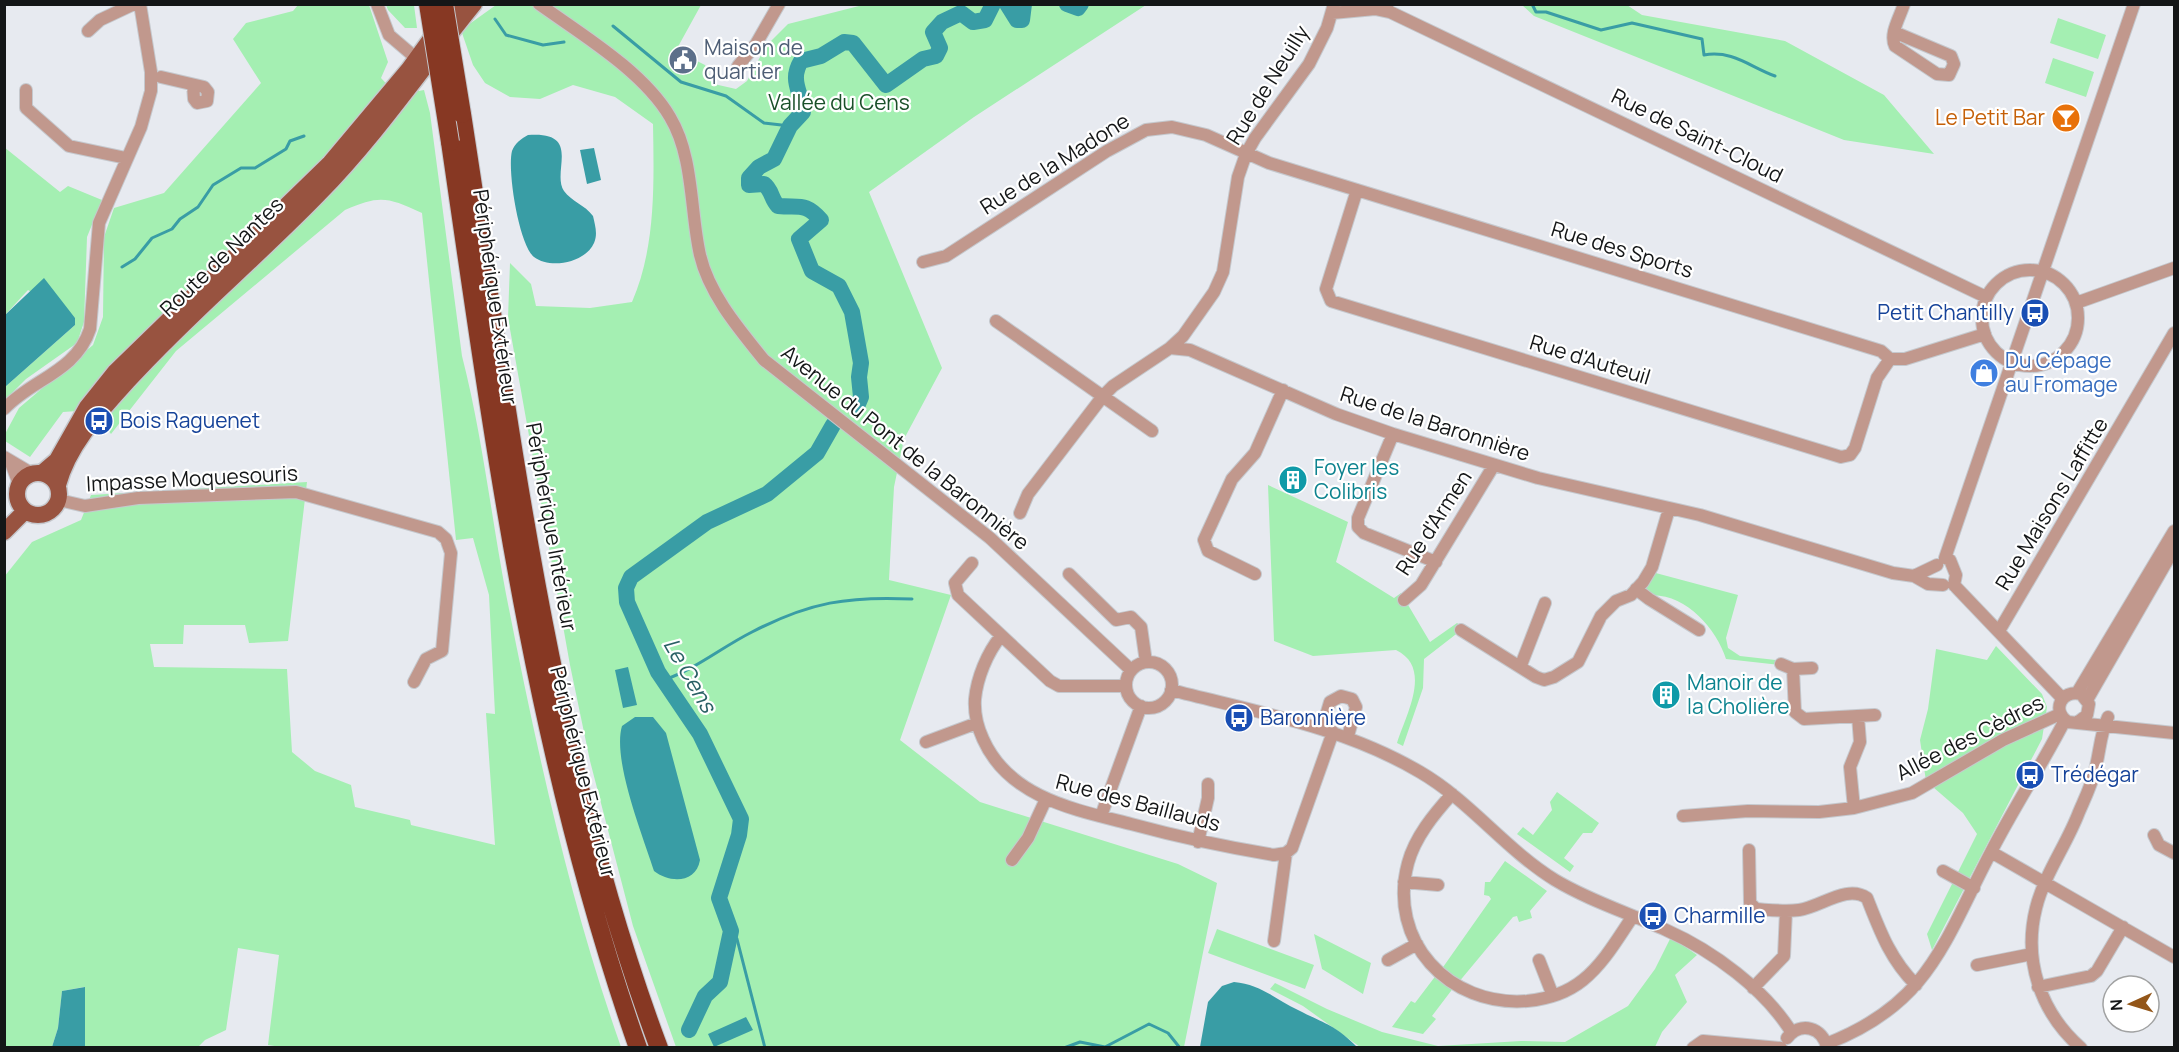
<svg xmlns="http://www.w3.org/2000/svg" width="2179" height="1052" font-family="Manrope,sans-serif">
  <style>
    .green { fill: #a4efb2 }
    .water { fill: #399da5 }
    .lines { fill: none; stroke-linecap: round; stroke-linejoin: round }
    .stream { stroke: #399da5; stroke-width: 3 }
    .river { stroke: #399da5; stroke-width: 16 }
    .minor-casing { stroke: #c5c8cd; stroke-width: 14 }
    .major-casing { stroke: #c5c8cd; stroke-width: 19 }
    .highway-casing { stroke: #c5c8cd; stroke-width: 20 }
    .minor { stroke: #c1988d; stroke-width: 12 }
    .major { stroke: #985340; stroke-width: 16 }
    .highway { stroke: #873823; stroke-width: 18 }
    .highway-bridge-casing { stroke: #c5c8cd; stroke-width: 20; stroke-linecap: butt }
    .highway-bridge { stroke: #873823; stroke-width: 18 }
    .labels { text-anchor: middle; stroke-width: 4.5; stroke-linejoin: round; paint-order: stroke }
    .service-label { font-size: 21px; fill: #4e5e75; stroke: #fff; text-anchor: start }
    .street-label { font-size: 21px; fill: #141617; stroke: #fff }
    .park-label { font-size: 21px; fill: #1a5029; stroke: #fff }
    .food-label { font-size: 21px; fill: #c56008; stroke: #fff; text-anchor: end }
    .transit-label { font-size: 21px; fill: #164399; stroke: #fff; text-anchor: start }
    .shop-label { font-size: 21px; fill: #366cbe; stroke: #fff; text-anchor: start }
    .culture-label { font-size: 21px; fill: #0d838f; stroke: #fff; text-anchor: start }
    .water-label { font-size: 22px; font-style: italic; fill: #2a6065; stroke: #fff }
  </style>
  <rect width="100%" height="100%" fill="#e7eaf0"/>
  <path class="green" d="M298,5h71l19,57 -7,16 16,17 27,-5 6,23 32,243c20,78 29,159 44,238 30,152 63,306 115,453l-334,1 -19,-3 11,-90 -41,-7 -12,82 -21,10 -7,7h-113l-1,-60 -22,4 -4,37 -6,19h-47l-1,-470 28,-35 49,-22 10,-25 216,-13 -19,159 -39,2 -4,-18h-61l-1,19h-33l4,23 133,2 5,83 23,19 36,14 4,22 55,13 1,5 84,20 -9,-132 9,1 -6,-119 -16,-57 -17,2 -34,-327c-35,-16 -42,-18 -77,-3l-169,141 -65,83 -19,-24 -29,2 -33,45 -25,-16v-7l14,-26 74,-63 10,-28 1,-80 10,-29 50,-15 97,-110 -28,-44 13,-16 47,-12z
    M386,5h28l3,23h-12l-17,-18z
    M496,5h205l-32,58 20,11 8,-13 8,4 9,19 22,5 11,-8 19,-35 22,-22 75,-19h283l-172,112 -105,75 73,176 -38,71 -10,48 -5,93 62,15 -51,145 80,62 198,62 39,19 -33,164h-508l-43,-121 -43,-165 -20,-96 -62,-347 2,-55 21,21 5,22 54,2 42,-6c24,-55 22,-119 21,-178l-38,-27 -42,-12 -33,14 -30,-2 -25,-14 -12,-18 -12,-35z
    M1522,5h105l15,10 143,26 99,54 50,59 -90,-14 -310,-124z
    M2058,18l48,17 -8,24 -48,-16z
    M2053,58l41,14 -8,25 -41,-14z
    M4,147l56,45 8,-6 34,14 -15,37 -3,85 -7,21 -51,36 -21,21v-13l70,-62v-7l-47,-28 -23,25z
    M1268,485l80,37 -12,40 58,36 7,-5 29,49 27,-19 7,5 -40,31 -1,29 -20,58 -6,-3c9,-29 36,-75 -1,-93l-83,6 -39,-15z
    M1652,572l86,23 -12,43 2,10 12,8 45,5 -5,4 -54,-6c-10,-32 -44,-69 -81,-63l-1,-14z
    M1996,646l46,48 5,13 -5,32 -110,211 -5,-16 50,-100 -14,-21 -37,-32 -6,-41 8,-31 8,-60 51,11z
    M1557,792l42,31 -7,10h-9l-19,25 10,8 -4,6 -53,-38 6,-7 10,8 19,-25 -2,-8z
    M1505,861l42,30 -17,20 2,7 -13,4 -2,-6 -4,1 -55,66 -17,-13 50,-71 -2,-3 -5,-1 1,-13h5z
    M1217,929l97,36 -9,24 -97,-36z
    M1314,934l57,29 -8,31 -41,-25z
    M1671,937l26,18 -22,20 12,27 -25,30 -7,15h-295l-57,-41 -33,-17 5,-6 52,26 55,23 56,14 83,-5 44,1 63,-36 27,-37z
    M1437,974l17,13 -22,29 4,3 -13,15 -31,-7 19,-26 4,2z"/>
  <path class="water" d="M528,135c55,-4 23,37 36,56 7,10 21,14 29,25 2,9 5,18 1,27 -8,19 -43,27 -60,14 -15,-12 -27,-87 -22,-106 3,-8 9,-12 16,-16z
    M594,148l7,32 -14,4 -7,-34z
    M44,278l31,40v7l-70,62v-72z
    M628,667l9,38 -14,3 -8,-38z
    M635,717h18l13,16 34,127c-4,24 -31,23 -46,11 -11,-35 -42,-111 -32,-145z
    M1234,982c26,2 41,17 64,28 27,14 36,14 59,37h-157l8,-45 14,-16z
    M85,987v60h-33l6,-19 4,-37z
    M746,1017l7,13 -39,17 -6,-13z"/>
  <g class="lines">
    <path class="stream" d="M1532,4l4,8h10l55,18 31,-7 70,16 2,16c29,-5 46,12 71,21
      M495,19l11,16 37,10 21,-3
      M613,26l68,56 45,14 38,27 26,3
      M122,267l13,-8 17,-21 20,-9 8,-10 18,-12 15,-22 28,-17h14l31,-19 4,-8 14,-5
      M664,680c32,-11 58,-33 88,-48 58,-30 96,-36 160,-33
      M731,931l6,8 28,109
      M1064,1048l16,-6 25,5 44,-23 19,9 12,15"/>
    <path class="river" d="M1007,4l10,16h5l2,-16
      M1067,4l11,4 3,-4
      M856,409l5,-12 -2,-20 2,-14 -9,-51 -13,-26 -27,-15 -13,-32 22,-19c-16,-18 -21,-12 -43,-14 -7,-7 -6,-16 -14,-22l-15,1v-7l10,-11 15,-8 16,-33 13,-14c-1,-20 -14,-31 -2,-51l20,-5 23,-14 9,1 33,42 37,-26 13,-3 4,-8 -7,-16 9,-10 19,-9 12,9 12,-2 8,-16
      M689,1030l16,-34 15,-14 11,-51 -12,-33 20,-63 2,-16 -41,-85 -42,-62 -31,-70 -1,-14 5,-11 76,-55 60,-28 50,-41 16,-28"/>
    <g class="minor-casing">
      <path id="minor" d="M377,4l12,31 27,23
        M539,4c43,31 104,67 131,113 24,40 20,94 30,138 9,39 39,74 64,105l226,178 141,132
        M1383,4l7,8 596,285
        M1332,13l43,-4 14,3
        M88,31l12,-11 34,-16
        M1894,32l57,24 3,8 -5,11 -12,-1 -42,-28c-6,-12 5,-29 9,-42
        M738,66l18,-22 23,-40
        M161,77l43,10 4,5 -1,9 -10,2 -3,-4 -1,-14
        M26,90v18l43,38 57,12
        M1357,190l-31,99 5,12 510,156 9,-2 5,-7 22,-70 13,-19
        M923,262l23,-6 161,-105 39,-21 26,-3 34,8 63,28 612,188 9,8h15l80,-25
        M1982 318a48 48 0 1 1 96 0a48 48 0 1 1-96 0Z
        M2076,303l98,-35
        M996,321l156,110
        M1170,348l13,-12 31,-44 9,-20 15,-95 8,-23 9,-16 54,-74 18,-36 7,-24
        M4,409c28,-30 72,-37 86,-80l9,-106 42,-96 10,-36v-19l-11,-68
        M1393,434l-35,84v9l6,6 72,29
        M4,457l27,16
        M11,463l8,21
        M59,500l26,6 53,-8 158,-6 142,40 8,7 5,14 -9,98 -16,8 -12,23
        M1020,513l8,-19 75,-98 10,-10 57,-38 20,2 146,64 57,20 145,44 162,37 193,58 21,3
        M1945,558l189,-554
        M1945,558l5,2 6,15 -2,10
        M972,563l-17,20 3,12 92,86 9,5h67
        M1937,565l-23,11 14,8 15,1
        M1069,574l47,46 15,-3 10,10 5,35
        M1255,574l-47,-23 -4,-11 28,-61 23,-26 28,-63
        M1954,585l108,113
        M1636,589l13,10 50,31
        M1404,600l17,-15 73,-120
        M1461,630l75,47 8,3 10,-3 24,-15 23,-46 15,-15 15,-6 12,-13 9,-15 17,-58
        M1999,631l175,-298
        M1001,636c-14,17 -24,42 -26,63 -1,15 2,27 8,40 26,59 93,71 148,85 48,13 95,23 143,31l12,-2 6,-5 41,-116
        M1126 685a23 23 0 1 1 46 0a23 23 0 1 1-46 0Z
        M1781,664l12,5 2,43 9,7 71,-4
        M1521,665l24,-62
        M1793,669l19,-1
        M1171,690c85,22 173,37 249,82 50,29 85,77 135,108 35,21 74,33 111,50 47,21 99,59 126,103
        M2077,693l97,-162
        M2087,700l87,-151
        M2078,722l9,-7 2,-11 -8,-10c-20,-5 -30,17 -13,28l106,11
        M1322,729l8,-27 11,-6 11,3 4,8 -8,29
        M926,742l51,-19
        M1452,794c-18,20 -37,43 -44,69 -21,78 41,144 119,138 20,-2 40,-8 56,-21 21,-17 35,-42 50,-64
        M1854,808l-4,-41 10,-25 -2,-26
        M1101,816l40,-110
        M1683,816l65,-5 71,1 35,-4 58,-15 91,-53 57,-26
        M2154,835l5,10 15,8
        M1198,842l10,-44v-14
        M1749,850l1,53 6,6c14,1 29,3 43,1 22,-3 48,-26 68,-12 13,33 23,61 49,87
        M1991,852l183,105
        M1012,860l16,-22 18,-39
        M1943,871l31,17
        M1404,882l34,3
        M1274,941l12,-88
        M1388,960l29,-16
        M1539,960l14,36
        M1977,965l55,-11
        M2038,987l53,-11 6,-5 26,-44
        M1753,988l31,-32 2,-45
        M1787,1038c13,-17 36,-11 40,10
        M1826,1044c104,-40 118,-103 165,-192 23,-45 51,-87 74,-132
        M1693,1048l10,-7 78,7
        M2081,1048c-41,-36 -58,-88 -45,-140 8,-33 31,-64 43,-96 6,-14 13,-28 16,-42 5,-18 5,-36 13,-53"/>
    </g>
    <g class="major-casing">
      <path id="major" d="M43,472l14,-12 30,-53 28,-35 215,-209 79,-94 47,-65
        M17 494a21 21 0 1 1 42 0a21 21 0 1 1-42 0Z
        M58,485c11,-41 42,-73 70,-104 60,-66 129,-123 191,-187 58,-59 103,-126 155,-190
        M4,532l21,-21"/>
    </g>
    <g class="highway-casing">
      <path id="highway" d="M462,114c49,314 85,634 197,934
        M450,142c45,309 84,609 188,906"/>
    </g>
    <use href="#minor" class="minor"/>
    <use href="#major" class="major"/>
    <use href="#highway" class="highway"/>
    <g class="highway-bridge-casing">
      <path id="highway-bridge" d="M428,4l22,138
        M444,4l18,110"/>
    </g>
    <use href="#highway-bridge" class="highway-bridge"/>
  </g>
  <defs>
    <g id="civic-disc" transform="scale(1.5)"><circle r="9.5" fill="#5c6f8a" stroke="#fff"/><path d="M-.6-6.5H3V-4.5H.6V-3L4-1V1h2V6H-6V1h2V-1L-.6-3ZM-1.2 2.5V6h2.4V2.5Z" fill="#fff"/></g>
    <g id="bar-disc" transform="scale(1.5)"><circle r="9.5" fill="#e8710a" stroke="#fff"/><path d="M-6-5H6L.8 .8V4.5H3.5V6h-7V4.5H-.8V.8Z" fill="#fff"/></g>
    <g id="bus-disc" transform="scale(1.5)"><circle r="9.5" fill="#1a4fb4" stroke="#fff"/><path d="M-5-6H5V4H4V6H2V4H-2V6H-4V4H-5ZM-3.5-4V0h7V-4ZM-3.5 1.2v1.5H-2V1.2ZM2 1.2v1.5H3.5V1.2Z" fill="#fff"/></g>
    <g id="shop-disc" transform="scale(1.5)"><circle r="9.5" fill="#3f7fe0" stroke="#fff"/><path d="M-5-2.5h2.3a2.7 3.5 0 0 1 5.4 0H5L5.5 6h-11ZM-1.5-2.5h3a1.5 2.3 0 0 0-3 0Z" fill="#fff"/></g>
    <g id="building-disc" transform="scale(1.5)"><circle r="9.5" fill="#0f9aa8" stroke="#fff"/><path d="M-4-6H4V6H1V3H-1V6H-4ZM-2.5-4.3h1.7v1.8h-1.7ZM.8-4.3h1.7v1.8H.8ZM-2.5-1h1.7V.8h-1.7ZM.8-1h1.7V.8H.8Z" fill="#fff"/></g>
  </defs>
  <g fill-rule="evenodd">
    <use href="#civic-disc" x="683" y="60"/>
    <use href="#bar-disc" x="2066" y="118"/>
    <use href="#bus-disc" x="2035" y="313"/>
    <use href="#shop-disc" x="1984" y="373"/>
    <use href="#bus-disc" x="99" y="421"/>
    <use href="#building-disc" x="1293" y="480"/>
    <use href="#building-disc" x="1666" y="695"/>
    <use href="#bus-disc" x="1239" y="718"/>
    <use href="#bus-disc" x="2030" y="775"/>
    <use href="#bus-disc" x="1653" y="916"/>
  </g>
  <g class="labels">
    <g class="service-label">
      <text x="704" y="55">Maison de<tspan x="704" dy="24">quartier</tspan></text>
    </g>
    <g class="street-label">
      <text transform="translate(1268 85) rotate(-58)" y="7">Rue de Neuilly</text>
      <text transform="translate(1697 136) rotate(26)" y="7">Rue de Saint-Cloud</text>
      <text transform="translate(1055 164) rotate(-32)" y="7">Rue de la Madone</text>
      <text transform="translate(1622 250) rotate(17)" y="7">Rue des Sports</text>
      <text transform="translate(222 257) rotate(-44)" y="7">Route de Nantes</text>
      <text transform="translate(495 297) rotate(82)" y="7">Périphérique Extérieur</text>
      <text transform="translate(1590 360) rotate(17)" y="7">Rue d'Auteuil</text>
      <text transform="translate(1435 424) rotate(18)" y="7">Rue de la Baronnière</text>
      <text transform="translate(905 448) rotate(39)" y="7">Avenue du Pont de la Baronnière</text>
      <text transform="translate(192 479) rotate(-3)" y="7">Impasse Moquesouris</text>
      <text transform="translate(2052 504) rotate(-59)" y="7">Rue Maisons Laffitte</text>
      <text transform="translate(1434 523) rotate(-57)" y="7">Rue d'Armen</text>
      <text transform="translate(551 527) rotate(80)" y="7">Périphérique Intérieur</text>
      <text transform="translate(1970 738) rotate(-27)" y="7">Allée des Cèdres</text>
      <text transform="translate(583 772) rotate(76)" y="7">Périphérique Extérieur</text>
      <text transform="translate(1138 803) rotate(15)" y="7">Rue des Baillauds</text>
    </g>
    <g class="park-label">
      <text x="839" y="110">Vallée du Cens</text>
    </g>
    <g class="food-label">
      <text x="2045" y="125">Le Petit Bar</text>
    </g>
    <g class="transit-label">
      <text x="2014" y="320" text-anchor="end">Petit Chantilly</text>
      <text x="120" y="428">Bois Raguenet</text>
      <text x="1260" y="725">Baronnière</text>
      <text x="2051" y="782">Trédégar</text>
      <text x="1674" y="923">Charmille</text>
    </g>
    <g class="shop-label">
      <text x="2005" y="368">Du Cépage<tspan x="2005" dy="24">au Fromage</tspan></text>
    </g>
    <g class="culture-label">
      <text x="1314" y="475">Foyer les<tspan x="1314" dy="24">Colibris</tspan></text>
      <text x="1687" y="690">Manoir de<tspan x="1687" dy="24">la Cholière</tspan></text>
    </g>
    <g class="water-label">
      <text transform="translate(690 675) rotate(60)" y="8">Le Cens</text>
    </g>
  </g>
  <rect width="2179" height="1052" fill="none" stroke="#141617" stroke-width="12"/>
  <g transform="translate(2131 1004) rotate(266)"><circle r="28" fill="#ffffff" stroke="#a1a2a2" stroke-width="1.5"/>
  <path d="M0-4.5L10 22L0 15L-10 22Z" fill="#935619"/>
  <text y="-9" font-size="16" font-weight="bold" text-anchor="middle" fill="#141617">N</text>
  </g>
</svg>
